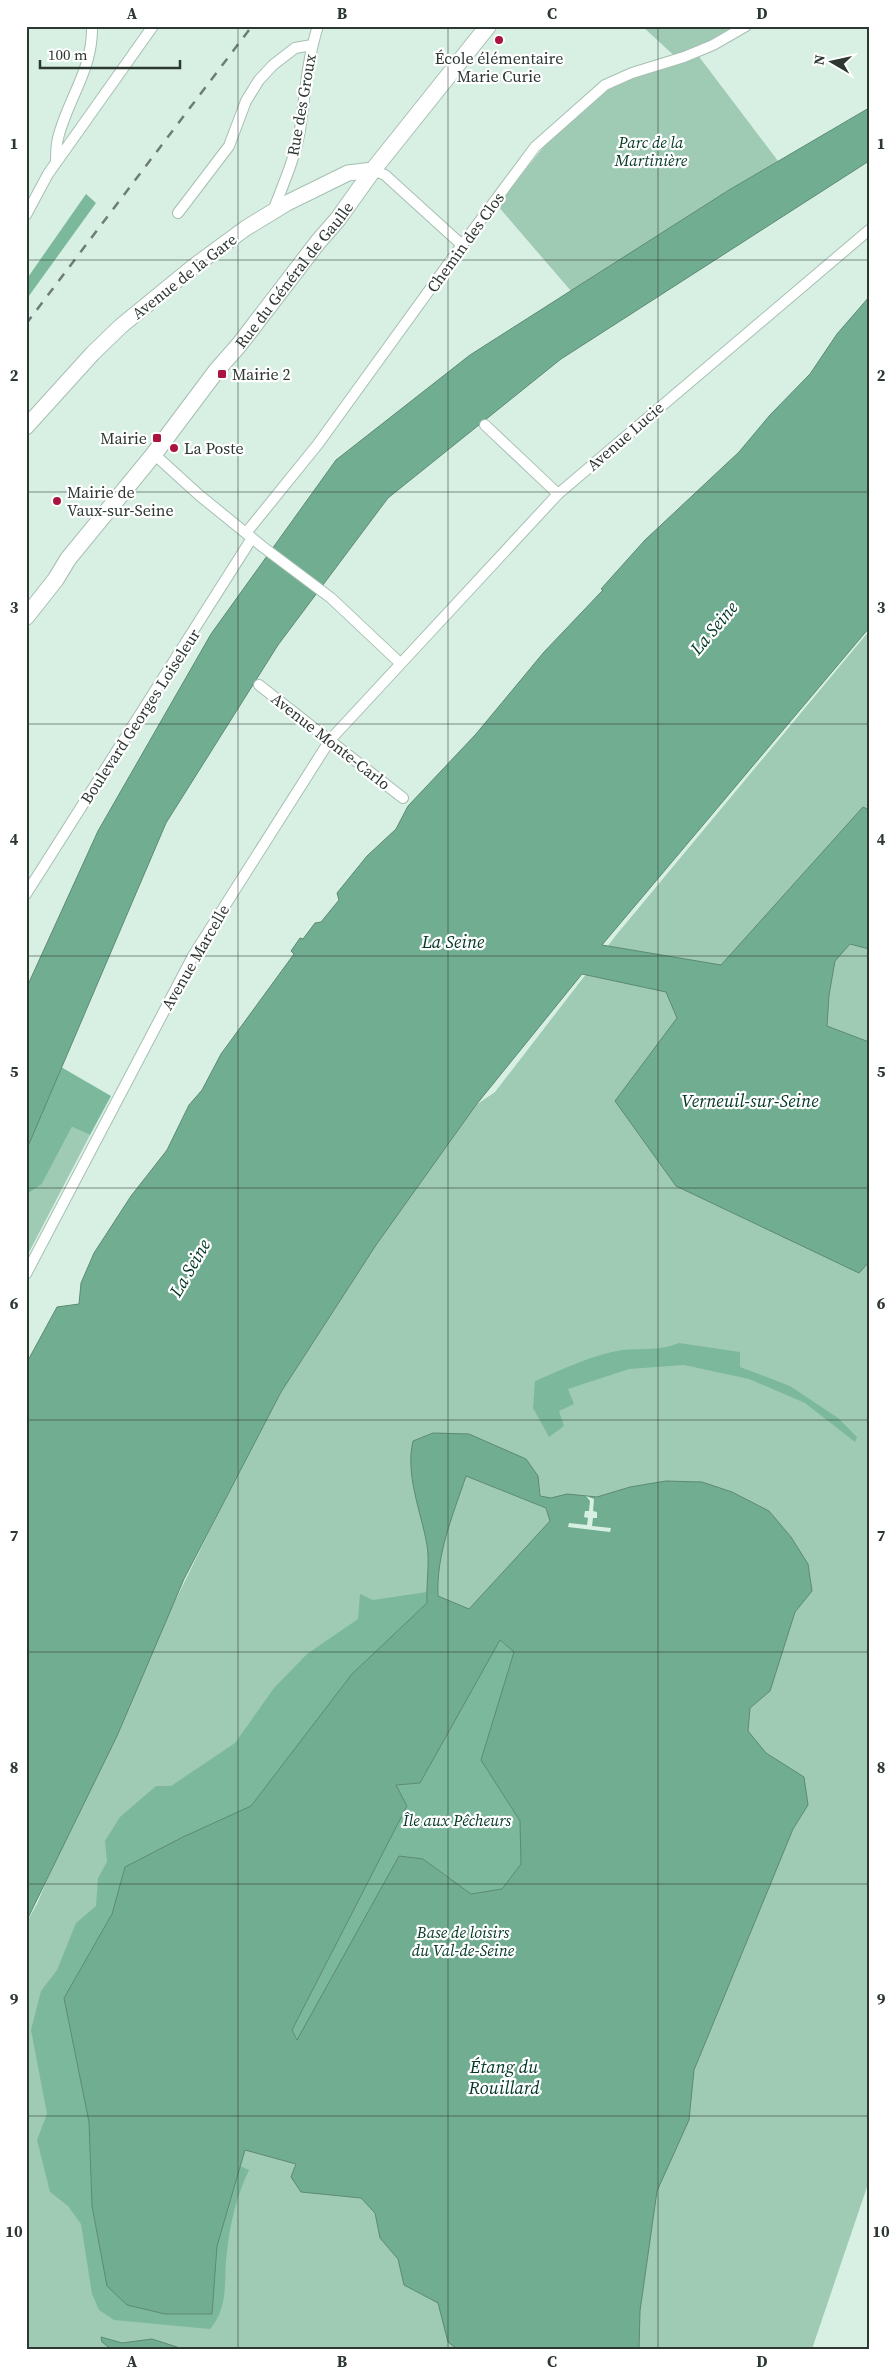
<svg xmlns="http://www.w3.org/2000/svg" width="895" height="2375" font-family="'Source Serif 4',serif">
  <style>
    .green { fill: #9fcab4 }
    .forest { fill: #7cb99c }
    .water { fill: #71ad90; stroke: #5d8a74; fill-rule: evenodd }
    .pier { fill: #d7f0e3 }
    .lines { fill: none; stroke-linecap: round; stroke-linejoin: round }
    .street-casing { stroke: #a6bfb2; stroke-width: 12 }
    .secondary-casing { stroke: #a6bfb2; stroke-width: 17 }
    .primary-casing { stroke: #a6bfb2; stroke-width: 18 }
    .street { stroke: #fff; stroke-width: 10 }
    .secondary { stroke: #fff; stroke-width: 15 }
    .primary { stroke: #fff; stroke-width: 16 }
    .rail { stroke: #6d7d75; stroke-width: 2.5; stroke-dasharray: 9 9; stroke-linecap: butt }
    .grid { fill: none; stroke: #2e3833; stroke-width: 1; stroke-opacity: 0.55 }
    .poi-dot { fill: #aa143e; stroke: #fff; stroke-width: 2 }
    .labels { text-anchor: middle; stroke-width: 4.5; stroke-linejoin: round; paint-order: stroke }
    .poi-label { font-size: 16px; fill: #2e3833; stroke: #fff; text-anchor: start }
    .street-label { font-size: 16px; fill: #2e3833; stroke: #fff }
    .park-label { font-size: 16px; font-style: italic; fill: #023825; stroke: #fff }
    .water-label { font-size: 18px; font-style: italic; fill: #013724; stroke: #fff }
    .neatline { fill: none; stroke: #2e3833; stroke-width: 2 }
    .grid-label { font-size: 16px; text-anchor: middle; font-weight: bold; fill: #2e3833 }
  </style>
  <rect width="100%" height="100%" fill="#d7f0e3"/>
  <path class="green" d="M642,26h92l-40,24 84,111 -49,29 -158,101 -74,-86 49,-61 64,-57 70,-26z
    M869,631v1550l-57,168h-786v-426l11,-19 64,-152 108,-220 100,-197 167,-230 19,-13 122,-158z
    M72,1127l18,8 -64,123v-60l3,-5 13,-9z"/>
  <path class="forest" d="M86,194l10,9 -70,97v-20z
    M61,1067l50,29 -21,39 -18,-8 -30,57 -13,9 -3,5v-47z
    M679,1343l61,9v15l50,19 48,32 19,19 -2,5 -50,-39 -56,-24 -65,-14 -55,4 -61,20 6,15 -15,7 5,15 -15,11 -16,-29 2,-27c28,-12 57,-26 87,-31 19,-2 39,1 57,-7z
    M427,1592v11l-75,71 -101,132 -68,31 -58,30 -13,47 -48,84 25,124 3,84 15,80 20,19 85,9 5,-68 23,-80 9,4c-12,25 -19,53 -22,81 -4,28 3,55 -17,78l-96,-9 -15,-10 -7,-16 -11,-70 -13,-18 -18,-14 -13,-52 10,-26 -16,-84 10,-39 16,-21 19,-47 20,-17 2,-28 9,-16 -2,-21 15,-24 36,-31h15l64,-43 39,-55 33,-34 51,-35 2,-25 13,6z
    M499,1640l15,12 -33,108 39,61 1,43 -19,25 -31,5 -48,-35 -24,-3 -101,184 -6,-10 115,-224 -12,-21 25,-2z"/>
  <path class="water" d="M869,108v53l-308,198 -173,139 -110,147 -112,178 -140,328v-162l72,-158 113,-197 125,-174 134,-105 259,-165z
    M869,297v331l-267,317 119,20 142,-158 6,3v139l-19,-5 -15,17 -6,34 -2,31 42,16v220l-10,11 -183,-87 -61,-85 62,-83 -11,-26 -84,-18 -106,131 -100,140 -95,147 -97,187 -67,157 -91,186v-558l31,-57 22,-3 2,-21 13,-30 37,-57 36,-46 22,-45 13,-15 19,-36 73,-100 -3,-3 9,-13 3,1 12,-16 6,-1 18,-22 -2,-7 30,-37 29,-27 12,-23 68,-72 68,-82 59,-62 -2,-1 44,-49 94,-88 31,-37 40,-41 27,-40z
    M433,1433l36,1 57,25 12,17 2,20 11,2 16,-4 30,3 33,-10 36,-6 36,1 30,10 37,19 22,26 17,27 4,27 -17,21 -25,79 -20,17 -2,23 18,22 38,24 4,28 -15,24 -99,241 -5,50 -32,71 -17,120 -1,38h-182l-9,-7 -10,-39 -34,-18 -6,-26 -18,-21 -5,-25 -14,-15 -60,-6 -10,-15 5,-13 -51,-14 -28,96 -5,68h-47l-38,-9 -20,-19 -15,-80 -3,-84 -25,-124 48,-84 13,-47 58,-30 68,-31 101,-132 75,-71c-1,-19 3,-40 0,-58 -6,-34 -22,-70 -14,-104zM466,1476l80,32 4,13 -81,88 -31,-13c-2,-42 15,-81 28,-120zM500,1640l14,12 -33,108 39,61 1,43 -19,25 -31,5 -48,-35 -24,-3 -102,184 -5,-10 115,-224 -11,-21 24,-2z
    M101,2337l21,6 30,-4 31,10h-72l-9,-7z"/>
  <path class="pier" d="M586,1496l8,3 -1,12 4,1v6h-4l-1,8 19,2 -1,4 -42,-5 1,-4 18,2 1,-7 -4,-1 1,-6h4l1,-10z"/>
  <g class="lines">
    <g class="street-casing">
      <path id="street" d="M56,162c0,-8 0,-16 2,-24 10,-40 35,-68 34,-112
        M373,170l12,5 77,70
        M273,211c10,-26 22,-53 27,-81 5,-35 7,-70 18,-104
        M178,213l51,-67 17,-45 13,-21 14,-15 22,-17 17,-3
        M26,215l22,-41 105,-148
        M485,425l73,69
        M154,454l45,41 64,52 68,51 69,65
        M246,533l72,-89 144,-199 73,-98 70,-62 27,-12 52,-16 29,-12 33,-19
        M259,685l144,113
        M26,894l226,-356
        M26,1274l167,-318 137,-216 228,-246 311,-264"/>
    </g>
    <g class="secondary-casing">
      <path id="secondary" d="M26,427l67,-74 28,-27 72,-59 53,-39 41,-25 61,-30 25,-3"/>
    </g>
    <g class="primary-casing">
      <g id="primary">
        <path id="s1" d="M26,617l30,-38 12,-20 86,-105 63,-84 22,-25 79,-103 20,-23 35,-49 115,-144"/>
      </g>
    </g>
    <use href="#street" class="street"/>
    <use href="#secondary" class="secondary"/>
    <use href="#primary" class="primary"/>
    <path class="rail" d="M26,324l226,-298"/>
  </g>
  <path class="grid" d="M238,26v2323M448,26v2323M658,26v2323M26,260h843M26,492h843M26,724h843M26,956h843M26,1188h843M26,1420h843M26,1652h843M26,1884h843M26,2116h843"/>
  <g class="poi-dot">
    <circle cx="499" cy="40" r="5"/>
    <rect x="217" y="369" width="10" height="10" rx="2.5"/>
    <rect x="152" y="433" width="10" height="10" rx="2.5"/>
    <circle cx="174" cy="448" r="5"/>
    <circle cx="57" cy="501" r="5"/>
  </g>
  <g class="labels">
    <g class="poi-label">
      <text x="499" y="64" text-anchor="middle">École élémentaire<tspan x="499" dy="18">Marie Curie</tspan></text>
      <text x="232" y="380">Mairie 2</text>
      <text x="147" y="444" text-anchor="end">Mairie</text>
      <text x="184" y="454">La Poste</text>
      <text x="67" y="498">Mairie de<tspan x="67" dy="18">Vaux-sur-Seine</tspan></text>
    </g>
    <g class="street-label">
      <text transform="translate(301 105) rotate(-80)" y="6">Rue des Groux</text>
      <text transform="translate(465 242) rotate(-54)" y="6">Chemin des Clos</text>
      <text dy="6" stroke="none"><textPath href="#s1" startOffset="435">Rue du Général de Gaulle</textPath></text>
      <text transform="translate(184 276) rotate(-38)" y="6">Avenue de la Gare</text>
      <text transform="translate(625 436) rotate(-41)" y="6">Avenue Lucie</text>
      <text transform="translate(140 716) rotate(-57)" y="6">Boulevard Georges Loiseleur</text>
      <text transform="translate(331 741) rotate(38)" y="6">Avenue Monte-Carlo</text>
      <text transform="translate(195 957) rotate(-60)" y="6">Avenue Marcelle</text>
    </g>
    <g class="park-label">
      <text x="651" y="148">Parc de la<tspan x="651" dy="18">Martinière</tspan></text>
      <text x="457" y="1826">Île aux Pêcheurs</text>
      <text x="463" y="1938">Base de loisirs<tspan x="463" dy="18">du Val-de-Seine</tspan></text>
    </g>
    <g class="water-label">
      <text transform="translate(714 628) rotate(-50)" y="6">La Seine</text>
      <text x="453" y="948">La Seine</text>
      <text x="750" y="1107">Verneuil-sur-Seine</text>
      <text transform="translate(190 1268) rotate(-60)" y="6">La Seine</text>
      <text x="504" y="2073">Étang du<tspan x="504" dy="21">Rouillard</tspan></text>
    </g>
  </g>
  <rect width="895" height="2375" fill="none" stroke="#ffffff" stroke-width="55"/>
  <g transform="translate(832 62) rotate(279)" stroke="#ffffff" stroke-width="4" paint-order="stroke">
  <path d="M0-4L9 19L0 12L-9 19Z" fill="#2e3833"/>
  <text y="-8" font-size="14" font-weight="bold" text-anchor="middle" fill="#2e3833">N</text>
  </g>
  <path d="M40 60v8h140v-8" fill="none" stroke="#2e3833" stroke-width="2.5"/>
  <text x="48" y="60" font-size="15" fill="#2e3833" stroke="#ffffff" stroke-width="4" paint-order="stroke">100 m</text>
  <rect x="28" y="28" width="840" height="2320" class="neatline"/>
  <g class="grid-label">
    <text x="132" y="19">A</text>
    <text x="342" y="19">B</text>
    <text x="552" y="19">C</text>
    <text x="762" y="19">D</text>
    <text x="14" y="149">1</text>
    <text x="881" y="149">1</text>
    <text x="14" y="381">2</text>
    <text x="881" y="381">2</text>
    <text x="14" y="613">3</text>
    <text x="881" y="613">3</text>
    <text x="14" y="845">4</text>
    <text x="881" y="845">4</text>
    <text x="14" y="1077">5</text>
    <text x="881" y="1077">5</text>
    <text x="14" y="1309">6</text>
    <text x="881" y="1309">6</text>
    <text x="14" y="1541">7</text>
    <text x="881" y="1541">7</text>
    <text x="14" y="1773">8</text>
    <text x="881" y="1773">8</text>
    <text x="14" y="2005">9</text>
    <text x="881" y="2005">9</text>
    <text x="14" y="2237">10</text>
    <text x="881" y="2237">10</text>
    <text x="132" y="2367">A</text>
    <text x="342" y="2367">B</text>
    <text x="552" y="2367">C</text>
    <text x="762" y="2367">D</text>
  </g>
</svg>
